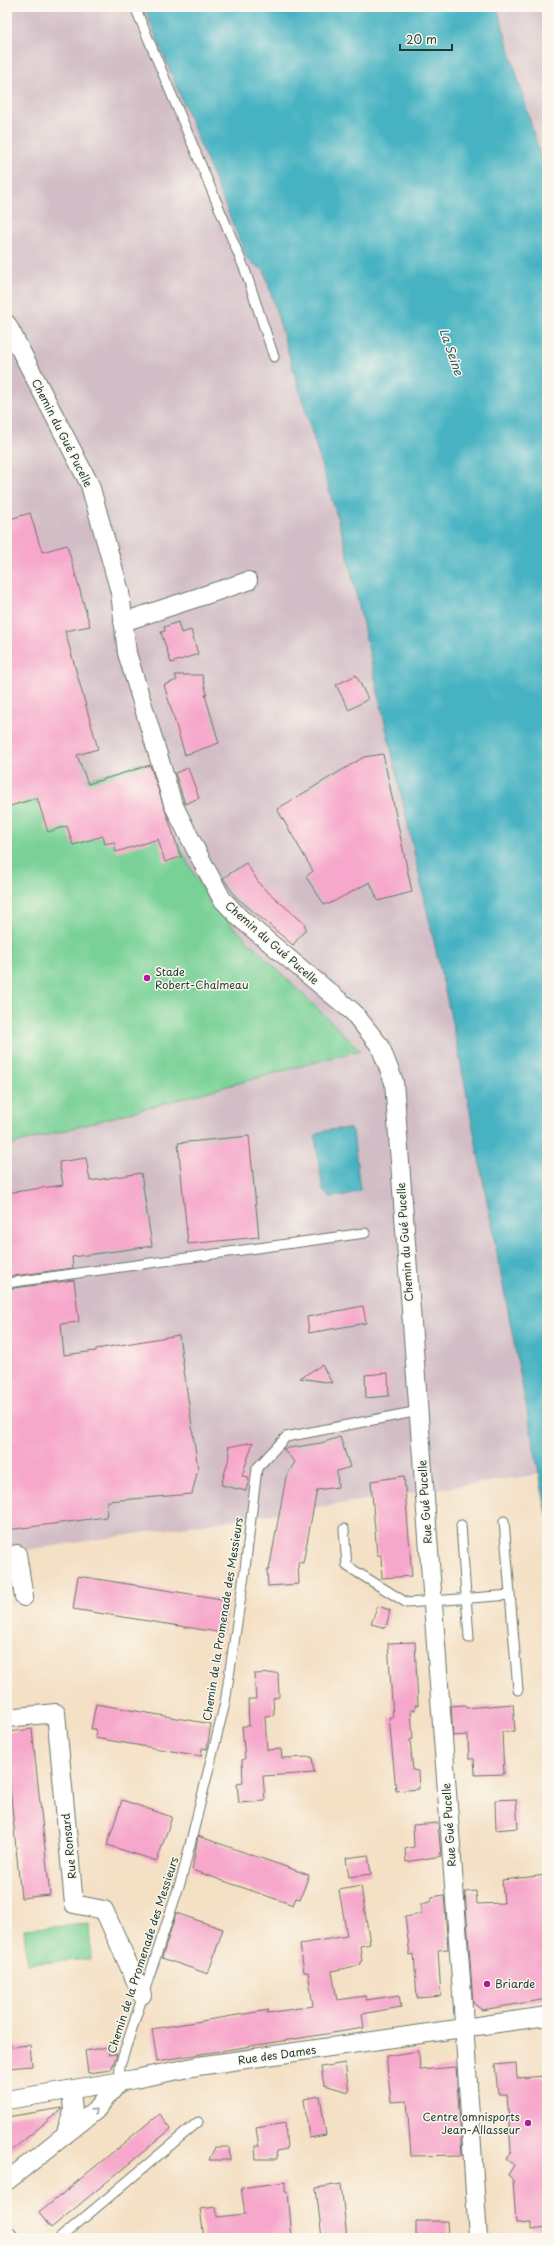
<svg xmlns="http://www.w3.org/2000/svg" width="554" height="2245" font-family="'Playpen Sans',sans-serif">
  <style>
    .industrial { fill: #d2bdc6 }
    .green { fill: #79d197; stroke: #4c8766 }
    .water { fill: #46b3c2; stroke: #32787b }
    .building { fill: #f6a7cb }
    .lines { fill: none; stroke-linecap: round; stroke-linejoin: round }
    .lane-casing { stroke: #6a7667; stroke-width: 11 }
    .street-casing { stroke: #6a7667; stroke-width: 20 }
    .lane { stroke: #fff; stroke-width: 9 }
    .street { stroke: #fff; stroke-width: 18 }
    .oneway { stroke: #8f9e9a }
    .poi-dot { fill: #b5179e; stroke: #fbf7ec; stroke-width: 1.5 }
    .labels { text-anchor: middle; stroke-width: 3; stroke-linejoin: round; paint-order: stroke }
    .street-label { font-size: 11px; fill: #1f3d34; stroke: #fbf7ec }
    .poi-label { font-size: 11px; fill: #1f3d34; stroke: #fbf7ec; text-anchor: start }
    .water-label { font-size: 12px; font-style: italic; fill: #2b605f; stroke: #fbf7ec }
  </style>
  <rect width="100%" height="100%" fill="#fbf7ec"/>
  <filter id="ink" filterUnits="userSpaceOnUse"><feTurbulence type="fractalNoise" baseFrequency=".025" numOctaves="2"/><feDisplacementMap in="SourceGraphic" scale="8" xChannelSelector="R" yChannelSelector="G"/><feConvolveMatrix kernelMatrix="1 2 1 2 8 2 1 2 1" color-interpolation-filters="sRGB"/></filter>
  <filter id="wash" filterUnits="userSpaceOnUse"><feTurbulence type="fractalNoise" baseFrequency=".012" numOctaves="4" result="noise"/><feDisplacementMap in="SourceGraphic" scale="16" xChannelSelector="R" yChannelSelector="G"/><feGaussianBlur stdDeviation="0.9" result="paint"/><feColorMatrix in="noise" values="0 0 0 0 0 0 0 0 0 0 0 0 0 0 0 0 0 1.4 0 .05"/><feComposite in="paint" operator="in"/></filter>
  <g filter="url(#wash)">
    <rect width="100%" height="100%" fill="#f4e0c5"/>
    <path class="industrial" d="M7,7h155l123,267 210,797 47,403 -535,79z
      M474,7h73v256z"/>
    <path class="green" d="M142,763l19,52 52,92 147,143 -353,96v-343z
      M89,1924l2,35 -64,5 -3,-35z"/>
    <path class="water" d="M144,7h353l50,172v1336l-89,-466 -113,-505 -81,-274 -16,-9z
      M336,1129h14l3,3 7,58 -14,6 -16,1 -7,-6 -8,-55 5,-4z"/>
    <g id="blocks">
      <path class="building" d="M30,513l12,39 25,-7 23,81 -25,5 33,118 -21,6 11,29 62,-19 31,92 -16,5 -7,-23 -42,13 -2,-10 -9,2 -2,-8 -30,9 -6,-19 -19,6 -11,-34 -30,9v-287z
        M178,622l3,11 10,-3 7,24 -27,9 -10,-31 4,-1 -1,-4z
        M175,675h27l5,19 -2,1 14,48 -34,12 -21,-70 13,-5z
        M356,675l12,24 -19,11 -13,-25z
        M383,754l29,138 -34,9 -8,-19 -41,22h-5l-18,-27 7,-6 -36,-62 87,-52z
        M188,768l11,30 -14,6 -10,-31z
        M246,863l15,23 43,37 2,6 -13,16 -57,-48 -13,-19z
        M249,1136l10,101 -71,7 -10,-101z
        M86,1158l4,23 51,-8 11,73 -80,11 1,11 -66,9v-84l56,-8 -4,-23z
        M74,1280l5,42 -18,2 3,31 32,-4v-2l83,-14 19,134 -6,25 -84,7 -2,16 -99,13v-168h2l-2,-20v-53z
        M363,1306l3,17 -57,10 -2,-16z
        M322,1365l10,18 -32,-5z
        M388,1373l1,23 -23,2 -1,-23z
        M340,1437l10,30 -13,4 1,16 -21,3 -14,73 -5,-1 1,22 -31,2 -1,-16h2l17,-93 9,-15 -12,-13 38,-6z
        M253,1442l-11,34 7,1 -3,14 -25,-6 9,-30 -2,-8z
        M404,1476l8,100 -30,2 -1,-23h-4l-6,-74z
        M78,1576l150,24 -5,33 -150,-24z
        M378,1606l12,4 -4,18 -15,-4z
        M415,1642l3,63h-3v5h-4l2,29 -3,1 3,30 5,1 1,18 -23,2 -7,-74h4l-5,-74z
        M278,1673l1,24 -6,1 1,17 -9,1 2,34 14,-1 1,9 30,-1 2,16 -51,3 2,25 -26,2 -2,-19 6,-1 -1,-23 3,-1 -3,-33h7l-1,-27h8l-2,-25z
        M96,1704l115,20 -4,25 -5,-1 -1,8 -106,-18 1,-9h-5z
        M513,1704l2,27 -13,1 2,42 -29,1 -1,-16h-5l-1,-24 -15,1 -2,-30 14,-1 1,3z
        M32,1729l18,166 -29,3 -14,-141v-25z
        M516,1799l2,29 -22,2 -1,-30z
        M122,1800l50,17 -15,44 -50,-16z
        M438,1823l3,33 -35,6 -1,-13 9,-2 -1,-22z
        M198,1836l111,39 -9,24 -4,-1 -3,7 -101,-35z
        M368,1855l3,19 -22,3 -3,-19z
        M547,1875v124l-65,11 -9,-7 -8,-111 11,-1 1,13 27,-1 -2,-23z
        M361,1886l9,58 -10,2 2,15 -2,1v3l-28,6 5,29 28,-4 1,4 33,-5 2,12 -39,7 2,14 -207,33 -5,-32 117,-19 -2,3 46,-7 -5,-34h-4l-4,-28 47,-8 -8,-46z
        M444,1895l4,54 -10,1 3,46 -24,2 -3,-44 -4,1 -5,-38 16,-3v-10l9,-2 2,-5z
        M176,1913l47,16 -15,45 -46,-16z
        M30,2045l2,21 -25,2v-21z
        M108,2047l1,8 8,-1 -6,16 -23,3 -3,-22z
        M419,2051l1,19 36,-3 6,88 -51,1 -4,-55 -16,1 -5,-46z
        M345,2063l4,29 -25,-7 -3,-18z
        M516,2063l1,15 30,-2v152l-16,2v-8l-15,1 -3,-43 -5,-5 6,-10 -8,-7 5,-7 -4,-57h-9l-3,-29z
        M320,2096l6,39 -17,3 -5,-39z
        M62,2108v1l-55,45v-37z
        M159,2114l12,15 -120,99 -12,-15z
        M285,2123l2,26 -11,2 1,8h-21l-1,-13h4l-3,-18z
        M215,2147h14l1,13h-21z
        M285,2182v10h3l4,46h-88l-4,-29 16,-2 1,10 28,-3 -4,-26z
        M341,2184l6,54h-25l-6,-50z
        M416,2221h31l1,17h-32z"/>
    </g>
  </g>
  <g filter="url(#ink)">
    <use href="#blocks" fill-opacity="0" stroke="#6a7667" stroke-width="1"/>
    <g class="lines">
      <g class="lane-casing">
        <path id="lane" d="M135,7l110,263 29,87
          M7,1283l358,-50
          M504,1521l14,169
          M461,1525l8,113
          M344,1529l3,37 60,37 103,-8
          M119,2082l1,-17 62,-188 43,-174 20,-134 12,-101 29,-31 133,-26
          M7,2229l8,9
          M60,2238l138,-116"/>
      </g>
      <g class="street-casing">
        <path id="street" d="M7,324l83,161 30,107 7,61 46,151 24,48 25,47 18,19 113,94 27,34 14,36 68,911 16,245
          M123,622l125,-41
          M7,1556l10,-2 7,43
          M7,1718l49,-5 18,191 30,6 38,85
          M7,2100l128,-21 63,-13 349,-50
          M65,2135l8,-24 -2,-21
          M7,2181l88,-70 24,-29"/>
      </g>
      <use href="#lane" class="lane"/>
      <use href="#street" class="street"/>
    </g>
    <defs><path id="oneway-chevron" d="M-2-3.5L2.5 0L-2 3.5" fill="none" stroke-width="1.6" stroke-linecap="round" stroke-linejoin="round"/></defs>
    <use class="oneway" href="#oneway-chevron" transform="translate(94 2111) rotate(-44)"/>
  </g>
  <g class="poi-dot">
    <circle cx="147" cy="978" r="4"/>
    <circle cx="487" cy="1984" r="4"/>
    <circle cx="528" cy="2123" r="4"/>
  </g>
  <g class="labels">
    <g class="street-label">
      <text transform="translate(62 433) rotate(63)" y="4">Chemin du Gué Pucelle</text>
      <text transform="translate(272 943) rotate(41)" y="4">Chemin du Gué Pucelle</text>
      <text transform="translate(405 1242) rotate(-94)" y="4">Chemin du Gué Pucelle</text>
      <text transform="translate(425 1502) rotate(-94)" y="4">Rue Gué Pucelle</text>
      <text transform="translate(223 1619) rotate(-81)" y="4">Chemin de la Promenade des Messieurs</text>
      <text transform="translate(449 1825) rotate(-94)" y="4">Rue Gué Pucelle</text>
      <text transform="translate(69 1846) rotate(-96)" y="4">Rue Ronsard</text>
      <text transform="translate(143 1955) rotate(-72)" y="4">Chemin de la Promenade des Messieurs</text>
      <text transform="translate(277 2055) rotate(-8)" y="4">Rue des Dames</text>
    </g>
    <g class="poi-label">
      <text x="155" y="976">Stade<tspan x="155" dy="13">Robert-Chalmeau</tspan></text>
      <text x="495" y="1988">Briarde</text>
      <text x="520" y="2121" text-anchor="end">Centre omnisports<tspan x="520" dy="13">Jean-Allasseur</tspan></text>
    </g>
    <g class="water-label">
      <text transform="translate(451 352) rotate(71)" y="4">La Seine</text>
    </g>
  </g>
  <rect width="554" height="2245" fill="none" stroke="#fbf7ec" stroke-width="24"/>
  <path d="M400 44v6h52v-6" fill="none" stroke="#1f3d34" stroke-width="2"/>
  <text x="406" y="44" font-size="12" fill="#1f3d34" stroke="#fbf7ec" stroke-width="3" paint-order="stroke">20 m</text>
</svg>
